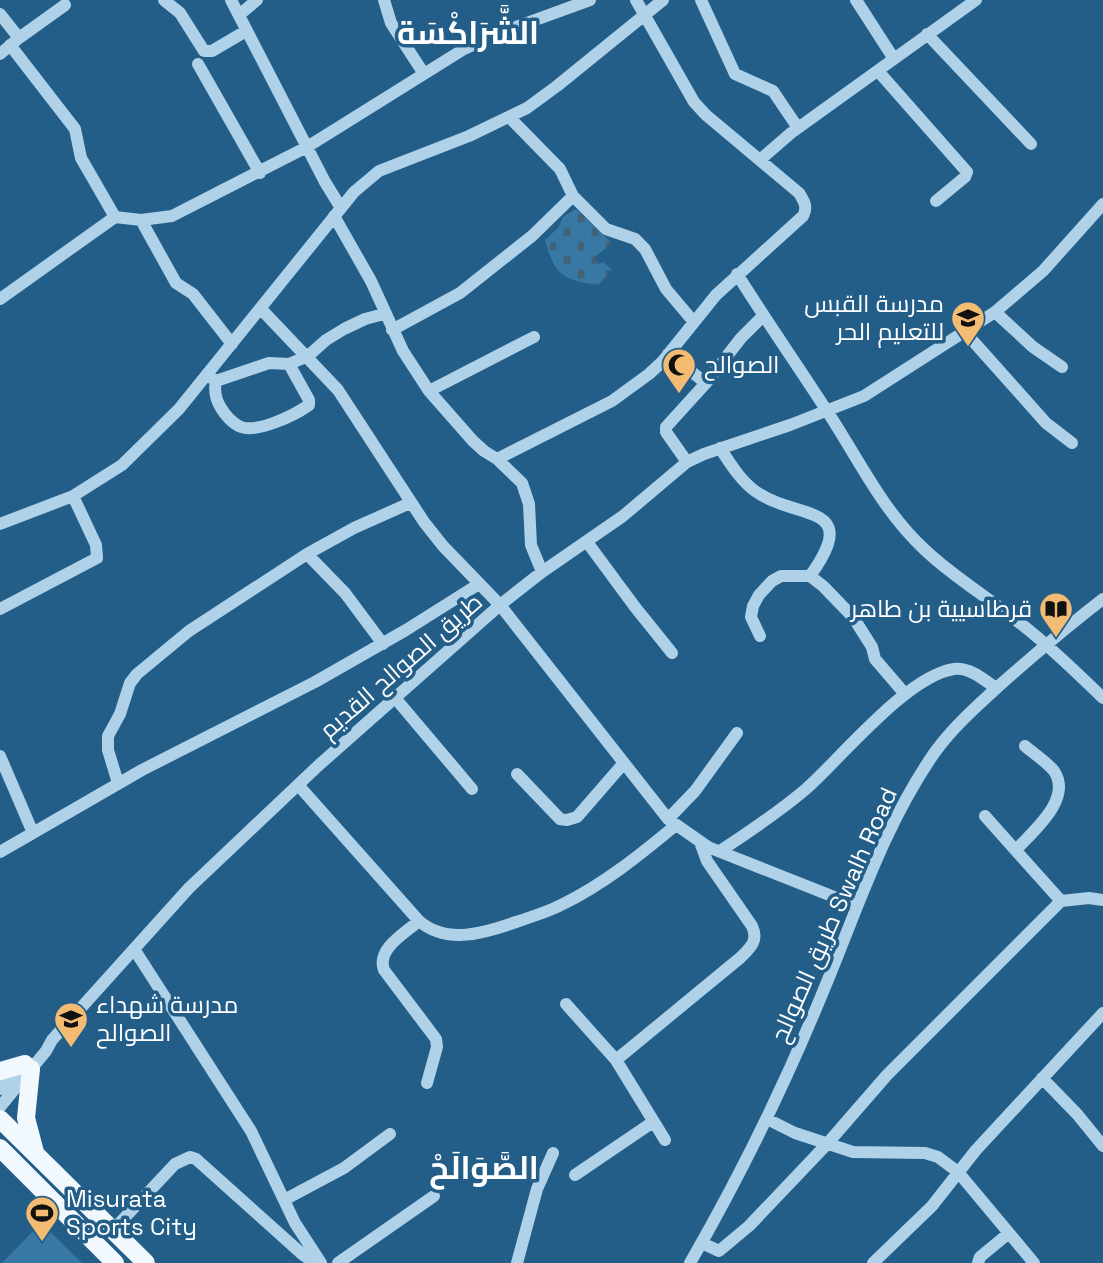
<svg xmlns="http://www.w3.org/2000/svg" width="1103" height="1263" font-family="'Space Grotesk',Cairo,sans-serif">
  <style>
    .cemetery { fill: url(#cemetery-stones) }
    .pitch { fill: #3778a5 }
    .lines { fill: none; stroke-linecap: round; stroke-linejoin: round }
    .minor { stroke: #afd2e9; stroke-width: 12 }
    .major { stroke: #f2f9fe; stroke-width: 18 }
    .labels { text-anchor: middle; stroke-width: 7; stroke-linejoin: round; paint-order: stroke }
    .poi-label { font-size: 24px; fill: #fff; stroke: #235e88; text-anchor: start }
    .street-label { font-size: 24px; fill: #fff; stroke: #235e88 }
    .district-label { font-size: 32px; font-weight: bold; fill: #fff; stroke: #235e88 }
  </style>
  <defs>
    <pattern id="cemetery-stones" width="16" height="16" patternUnits="userSpaceOnUse" patternTransform="scale(1.75)"><rect width="16" height="16" fill="#3778a5"/><path d="M2 7V4a2 2 0 0 1 4 0v3zM10 15v-3a2 2 0 0 1 4 0v3z" fill="#426278"/></pattern>
  </defs>
  <rect width="100%" height="100%" fill="#235e88"/>
  <path class="cemetery" d="M576,209l36,34 -18,15 5,6 4,-2 9,8 -14,15c-36,-5 -43,-10 -53,-45l13,-12 5,-11z"/>
  <path class="pitch" d="M41,1223l41,40h-80z"/>
  <g class="lines">
    <path class="minor" d="M164,0l16,13 24,38h8l34,-20
      M231,0l94,182 16,26
      M384,0l7,23 33,51
      M701,0l34,74 38,17 25,37
      M856,0l38,59
      M0,14l19,24 -19,16
      M239,15l18,-15
      M927,34l104,110
      M19,38l46,-33
      M10,45l65,84 6,29 34,59
      M198,64l62,109
      M878,71l89,101 -2,5 -29,24
      M510,118l50,51 13,27 33,33 29,10 10,10 21,40 27,32
      M761,159l30,-26 185,-133
      M334,216l37,65 32,70 26,40 44,50 11,10 13,8 25,24 7,21 2,41 11,27
      M141,220l35,63 17,11 39,50
      M737,274c29,46 60,91 90,137 31,47 55,99 97,138 28,27 62,47 92,71 31,24 59,51 87,78
      M0,299l115,-82 26,3 31,-4 135,-69 157,-98 30,-14 96,-35
      M261,309l77,81 86,132 19,24 57,59 168,214 40,28 149,59
      M995,312l38,35 29,20
      M392,330l68,-37 72,-57 41,-40
      M964,331l82,92 26,20
      M668,354l38,29
      M207,375l9,6 53,-18 20,1 19,-8 18,-16 18,-11 21,-10 19,-5
      M216,381c-2,9 0,19 5,27 4,7 12,16 20,19 17,6 54,-12 68,-22v-5l-20,-36
      M429,391l105,-54
      M720,448c10,15 20,32 35,43 42,30 108,11 55,85
      M497,459l115,-58 37,-27 13,-12 54,-67 87,-79c5,-9 1,-15 -4,-23l-93,-78 -12,-13 -58,-102
      M687,462l-21,-30v-5l40,-44 35,-45 22,-22
      M0,524l73,-28 49,-31 57,-56 175,-217 25,-21 90,-35 58,-28 30,-22 106,-86
      M587,542l48,65 37,46
      M307,554l38,39 38,51
      M0,609l97,-51 -1,-13 -23,-49
      M760,636l-9,-19 2,-11 6,-11 13,-14 9,-5h29l13,10 30,31 19,30 3,12 30,35
      M396,699l76,90
      M0,756l33,77
      M517,774l43,45 7,1 10,-3 46,-53
      M118,783l-10,-33v-14l12,-22 10,-31 7,-9 52,-43 118,-77 47,-26 56,-25
      M299,786l120,135c28,24 66,12 97,1 15,-5 31,-10 45,-17 42,-20 80,-51 115,-80
      M985,816l76,85
      M668,819l27,-28 42,-58
      M1016,850c17,-19 57,-51 38,-79 -7,-9 -21,-18 -29,-25
      M720,851c29,-19 59,-39 86,-62 36,-32 101,-113 148,-120 16,-2 30,11 42,19
      M0,852l142,-82 173,-88 91,-52 73,-46
      M419,921c-14,12 -43,28 -35,49l52,69 1,8 -10,36
      M134,949l117,182 44,92 26,40
      M566,1004l50,56 49,80
      M616,1060l124,-102c10,-10 19,-17 12,-32l-45,-65 -7,-19
      M1042,1078l35,36 26,32
      M0,1089l23,-24
      M0,1107l46,-56 6,-11 137,-152 130,-123 181,-160 42,-33 81,-56 64,-54 17,-8 86,-29 74,-29 131,-84 48,-41 60,-67
      M767,1119l28,14 58,19 72,1 13,4 20,15 76,91
      M575,1175l78,-53
      M284,1200l60,-32 46,-34
      M113,1230l62,-66 15,-7 6,2 106,95 13,9
      M702,1243l17,8 30,-25 78,-82 60,-69 174,-174 28,-3 14,2
      M338,1263l96,-67
      M517,1263l20,-74 16,-36
      M690,1263c52,-90 98,-185 137,-281 32,-78 59,-160 108,-230 19,-26 43,-47 66,-68 34,-30 67,-58 102,-85
      M873,1263l59,-57 44,-56 127,-137
      M978,1263l2,-6 29,-24"/>
    <path class="major" d="M31,1069l-5,49 9,34
      M0,1071l25,-7
      M0,1119l146,144
      M0,1148l115,115"/>
  </g>
  <defs>
    <g id="school-pin" transform="scale(1.75)"><path d="M0 17L-7.5 6A9.5 9.5 0 1 1 7.5 6Z" fill="#f4bc72" stroke="#235e88"/><path d="M0-5L7-2L0 1L-7-2ZM-4 1L0 2.5L4 1V4Q0 6-4 4Z" fill="#111"/></g>
    <g id="mosque-pin" transform="scale(1.75)"><path d="M0 17L-7.5 6A9.5 9.5 0 1 1 7.5 6Z" fill="#f4bc72" stroke="#235e88"/><path d="M3.5-4.9A6 6 0 1 0 3.5 4.9A5 5 0 1 1 3.5-4.9Z" fill="#111"/></g>
    <g id="library-pin" transform="scale(1.75)"><path d="M0 17L-7.5 6A9.5 9.5 0 1 1 7.5 6Z" fill="#f4bc72" stroke="#235e88"/><path d="M-6-4Q-3-5.5-.7-3.5V5Q-3 3-6 4ZM6-4Q3-5.5 .7-3.5V5Q3 3 6 4Z" fill="#111"/></g>
    <g id="stadium-pin" transform="scale(1.75)"><path d="M0 17L-7.5 6A9.5 9.5 0 1 1 7.5 6Z" fill="#f4bc72" stroke="#235e88"/><path d="M0-5a6.5 5 0 1 0 0 10a6.5 5 0 1 0 0-10ZM-3.5-1.8h7v3.6h-7Z" fill="#111"/></g>
  </defs>
  <g fill-rule="evenodd">
    <use href="#school-pin" x="968" y="318"/>
    <use href="#mosque-pin" x="679" y="365"/>
    <use href="#library-pin" x="1056" y="609"/>
    <use href="#school-pin" x="71" y="1019"/>
    <use href="#stadium-pin" x="42" y="1213"/>
  </g>
  <g class="labels">
    <g class="poi-label">
      <text x="944" y="312" text-anchor="end">مدرسة القبس<tspan x="944" dy="28">للتعليم الحر</tspan></text>
      <text x="704" y="373">الصوالح</text>
      <text x="1032" y="617" text-anchor="end">قرطاسيية بن طاهر</text>
      <text x="96" y="1013">مدرسة شهداء<tspan x="96" dy="28">الصوالح</tspan></text>
      <text x="66" y="1207">Misurata<tspan x="66" dy="28">Sports City</tspan></text>
    </g>
    <g class="street-label">
      <text transform="translate(401 666) rotate(-41)" y="8">طريق الصوالح القديم</text>
      <text transform="translate(834 915) rotate(-66)" y="8">طريق الصوالح Swalh Road</text>
    </g>
    <g class="district-label">
      <text x="468" y="44">الشَّرَاكْسَة</text>
      <text x="484" y="1179">الصَّوَالَحْ</text>
    </g>
  </g>
</svg>
